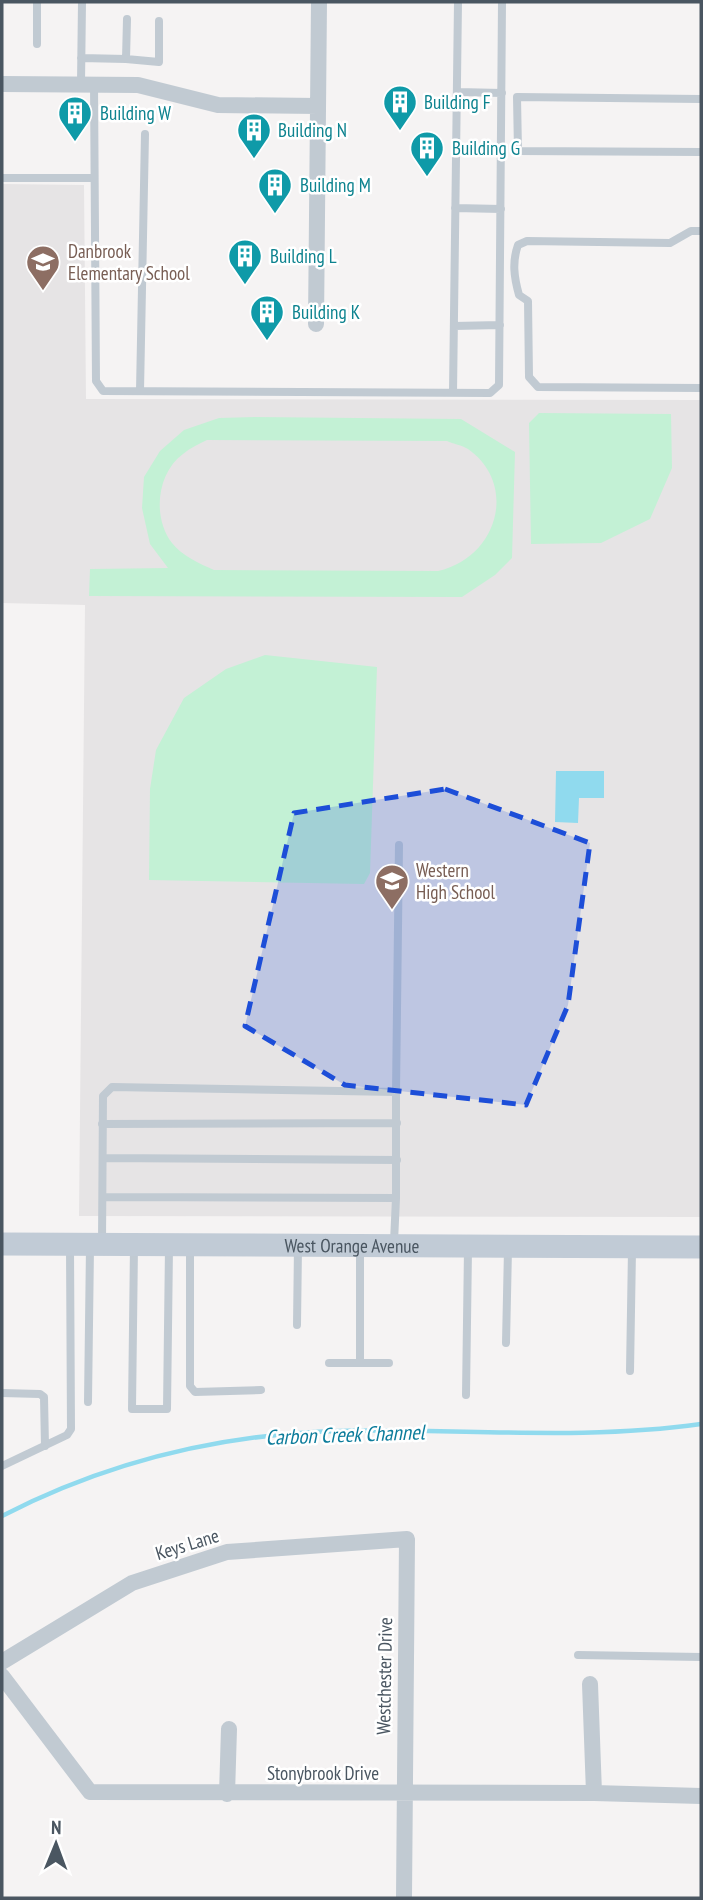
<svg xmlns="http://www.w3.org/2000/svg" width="703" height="1900" font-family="'PT Sans Narrow',sans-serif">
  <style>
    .education { fill: #e6e4e5 }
    .green { fill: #c3f1d5; fill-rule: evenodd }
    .water { fill: #90daee }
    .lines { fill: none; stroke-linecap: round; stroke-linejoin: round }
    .stream { stroke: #90daee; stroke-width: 4.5 }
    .lane { stroke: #c1cad2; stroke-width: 8 }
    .street { stroke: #c1cad2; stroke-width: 16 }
    .secondary { stroke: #c1cbd6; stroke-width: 23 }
    .marked { fill: #1d4ed8; fill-opacity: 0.2; stroke: #1d4ed8; stroke-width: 5; stroke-dasharray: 14 9; stroke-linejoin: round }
    .labels { text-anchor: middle; stroke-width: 5; stroke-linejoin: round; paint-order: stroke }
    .culture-label { font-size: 19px; fill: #0d838f; stroke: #fff; text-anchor: start }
    .education-label { font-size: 19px; fill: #785e54; stroke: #fff; text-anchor: start }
    .street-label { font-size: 19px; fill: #4a5661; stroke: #fff }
    .water-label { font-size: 21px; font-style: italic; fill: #0c7c9b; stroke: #fff }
  </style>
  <rect width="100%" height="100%" fill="#f5f3f3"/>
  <path class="education" d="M2,184l82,1 2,214 615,1v817l-622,-1 6,-611 -83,-2z"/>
  <path class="green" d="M539,413l132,1 1,54 -22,51 -49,24 -70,1 -2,-121z
    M255,417l206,2 54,33 -3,106 -17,17 -33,22 -373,-1 1,-27 78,-1 -18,-24 -8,-36 2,-31 16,-26 24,-21 35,-12zM207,440l240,1c6,3 15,4 21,8 51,36 29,109 -30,122l-224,-1c-14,-6 -33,-15 -42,-27 -20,-26 -15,-70 11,-89 7,-6 16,-10 24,-14z
    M265,655l112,12 -7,206 -6,11 -215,-4 1,-91 6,-39 28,-52 42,-29z"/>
  <path class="water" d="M556,771h48v27h-25l-1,25 -23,-1z"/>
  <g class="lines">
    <path class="stream" d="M2,1516c105,-54 220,-82 338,-85 120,-3 241,10 361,-7"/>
    <path class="lane" d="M37,44v-42
      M81,58l45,1 1,-40
      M126,59l33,3v-41
      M81,83l1,-81
      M94,83l2,298 7,10 387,2 9,-8 3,-383
      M457,92l45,1
      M701,99l-184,-2 1,54 183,1
      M2,178h92
      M455,208l46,1
      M701,231h-10l-21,12 -143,-2 -9,4c-6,17 -4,32 1,50l9,6 1,76 9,10 163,1
      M454,326l46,-1
      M140,391l5,-257
      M453,393l5,-391
      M396,1092l3,-247
      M102,1124l295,-1
      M103,1158l294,2
      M103,1197l293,1
      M102,1241l1,-145 9,-9 284,5v106l-2,44
      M134,1246l-2,163h35l2,-162
      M190,1247v139l5,6 66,-2
      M297,1325l1,-78
      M506,1343l2,-94
      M329,1363h60
      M360,1363v-115
      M630,1371l2,-121
      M2,1393l38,1 4,3 1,49
      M466,1395l2,-146
      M88,1402l2,-155
      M2,1466l65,-31 4,-6 -1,-181
      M578,1655l123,2"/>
    <path class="street" d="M2,84l136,1 80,20 100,1
      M316,324l3,-322
      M2,1662l130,-79 95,-31 180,-13 -3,359
      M2,1676l88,116 504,1 107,3
      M590,1684l4,109
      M227,1794l2,-65"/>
    <path class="secondary" id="s1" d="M2,1244l699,3"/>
  </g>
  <path class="marked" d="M445,789l145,54 -22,162 -42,100 -181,-20 -100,-59 49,-213z"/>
  <defs>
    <g id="building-pin" transform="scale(1.75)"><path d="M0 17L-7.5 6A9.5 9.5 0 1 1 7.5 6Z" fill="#0f9aa8" stroke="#fff"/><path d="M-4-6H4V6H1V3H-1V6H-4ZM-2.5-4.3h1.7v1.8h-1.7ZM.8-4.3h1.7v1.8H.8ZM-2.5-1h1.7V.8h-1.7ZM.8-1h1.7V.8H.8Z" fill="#fff"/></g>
    <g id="school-pin" transform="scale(1.75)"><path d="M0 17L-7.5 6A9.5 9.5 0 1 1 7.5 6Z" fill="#8d6e63" stroke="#fff"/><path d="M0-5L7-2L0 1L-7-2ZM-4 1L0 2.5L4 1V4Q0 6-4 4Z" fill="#fff"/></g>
  </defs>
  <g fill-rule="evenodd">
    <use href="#building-pin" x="400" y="102"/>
    <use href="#building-pin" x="75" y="113"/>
    <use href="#building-pin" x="254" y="130"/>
    <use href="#building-pin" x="427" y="148"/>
    <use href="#building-pin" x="275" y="185"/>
    <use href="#building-pin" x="245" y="256"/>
    <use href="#school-pin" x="43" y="262"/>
    <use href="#building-pin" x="267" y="312"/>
    <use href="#school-pin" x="392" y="881"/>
  </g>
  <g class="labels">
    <g class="culture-label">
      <text x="424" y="109">Building F</text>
      <text x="100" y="120">Building W</text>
      <text x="278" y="137">Building N</text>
      <text x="452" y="155">Building G</text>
      <text x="300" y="192">Building M</text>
      <text x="270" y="263">Building L</text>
      <text x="292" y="319">Building K</text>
    </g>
    <g class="education-label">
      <text x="68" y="258">Danbrook<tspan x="68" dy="22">Elementary School</tspan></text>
      <text x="416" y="877">Western<tspan x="416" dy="22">High School</tspan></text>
    </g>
    <g class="street-label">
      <text dy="7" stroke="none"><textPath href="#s1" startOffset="350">West Orange Avenue</textPath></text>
      <text transform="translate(187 1544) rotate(-17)" y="7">Keys Lane</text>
      <text transform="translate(384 1676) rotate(-89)" y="7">Westchester Drive</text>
      <text x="323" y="1780">Stonybrook Drive</text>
    </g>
    <g class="water-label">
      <text transform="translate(345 1435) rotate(-2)" y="7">Carbon Creek Channel</text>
    </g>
  </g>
  <rect width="703" height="1900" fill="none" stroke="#4a5661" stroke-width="7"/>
  <g transform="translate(56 1844) rotate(1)" stroke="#ffffff" stroke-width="5" paint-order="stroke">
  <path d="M0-5L12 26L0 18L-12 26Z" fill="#4a5661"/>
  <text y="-10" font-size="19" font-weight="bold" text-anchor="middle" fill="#4a5661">N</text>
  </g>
</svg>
